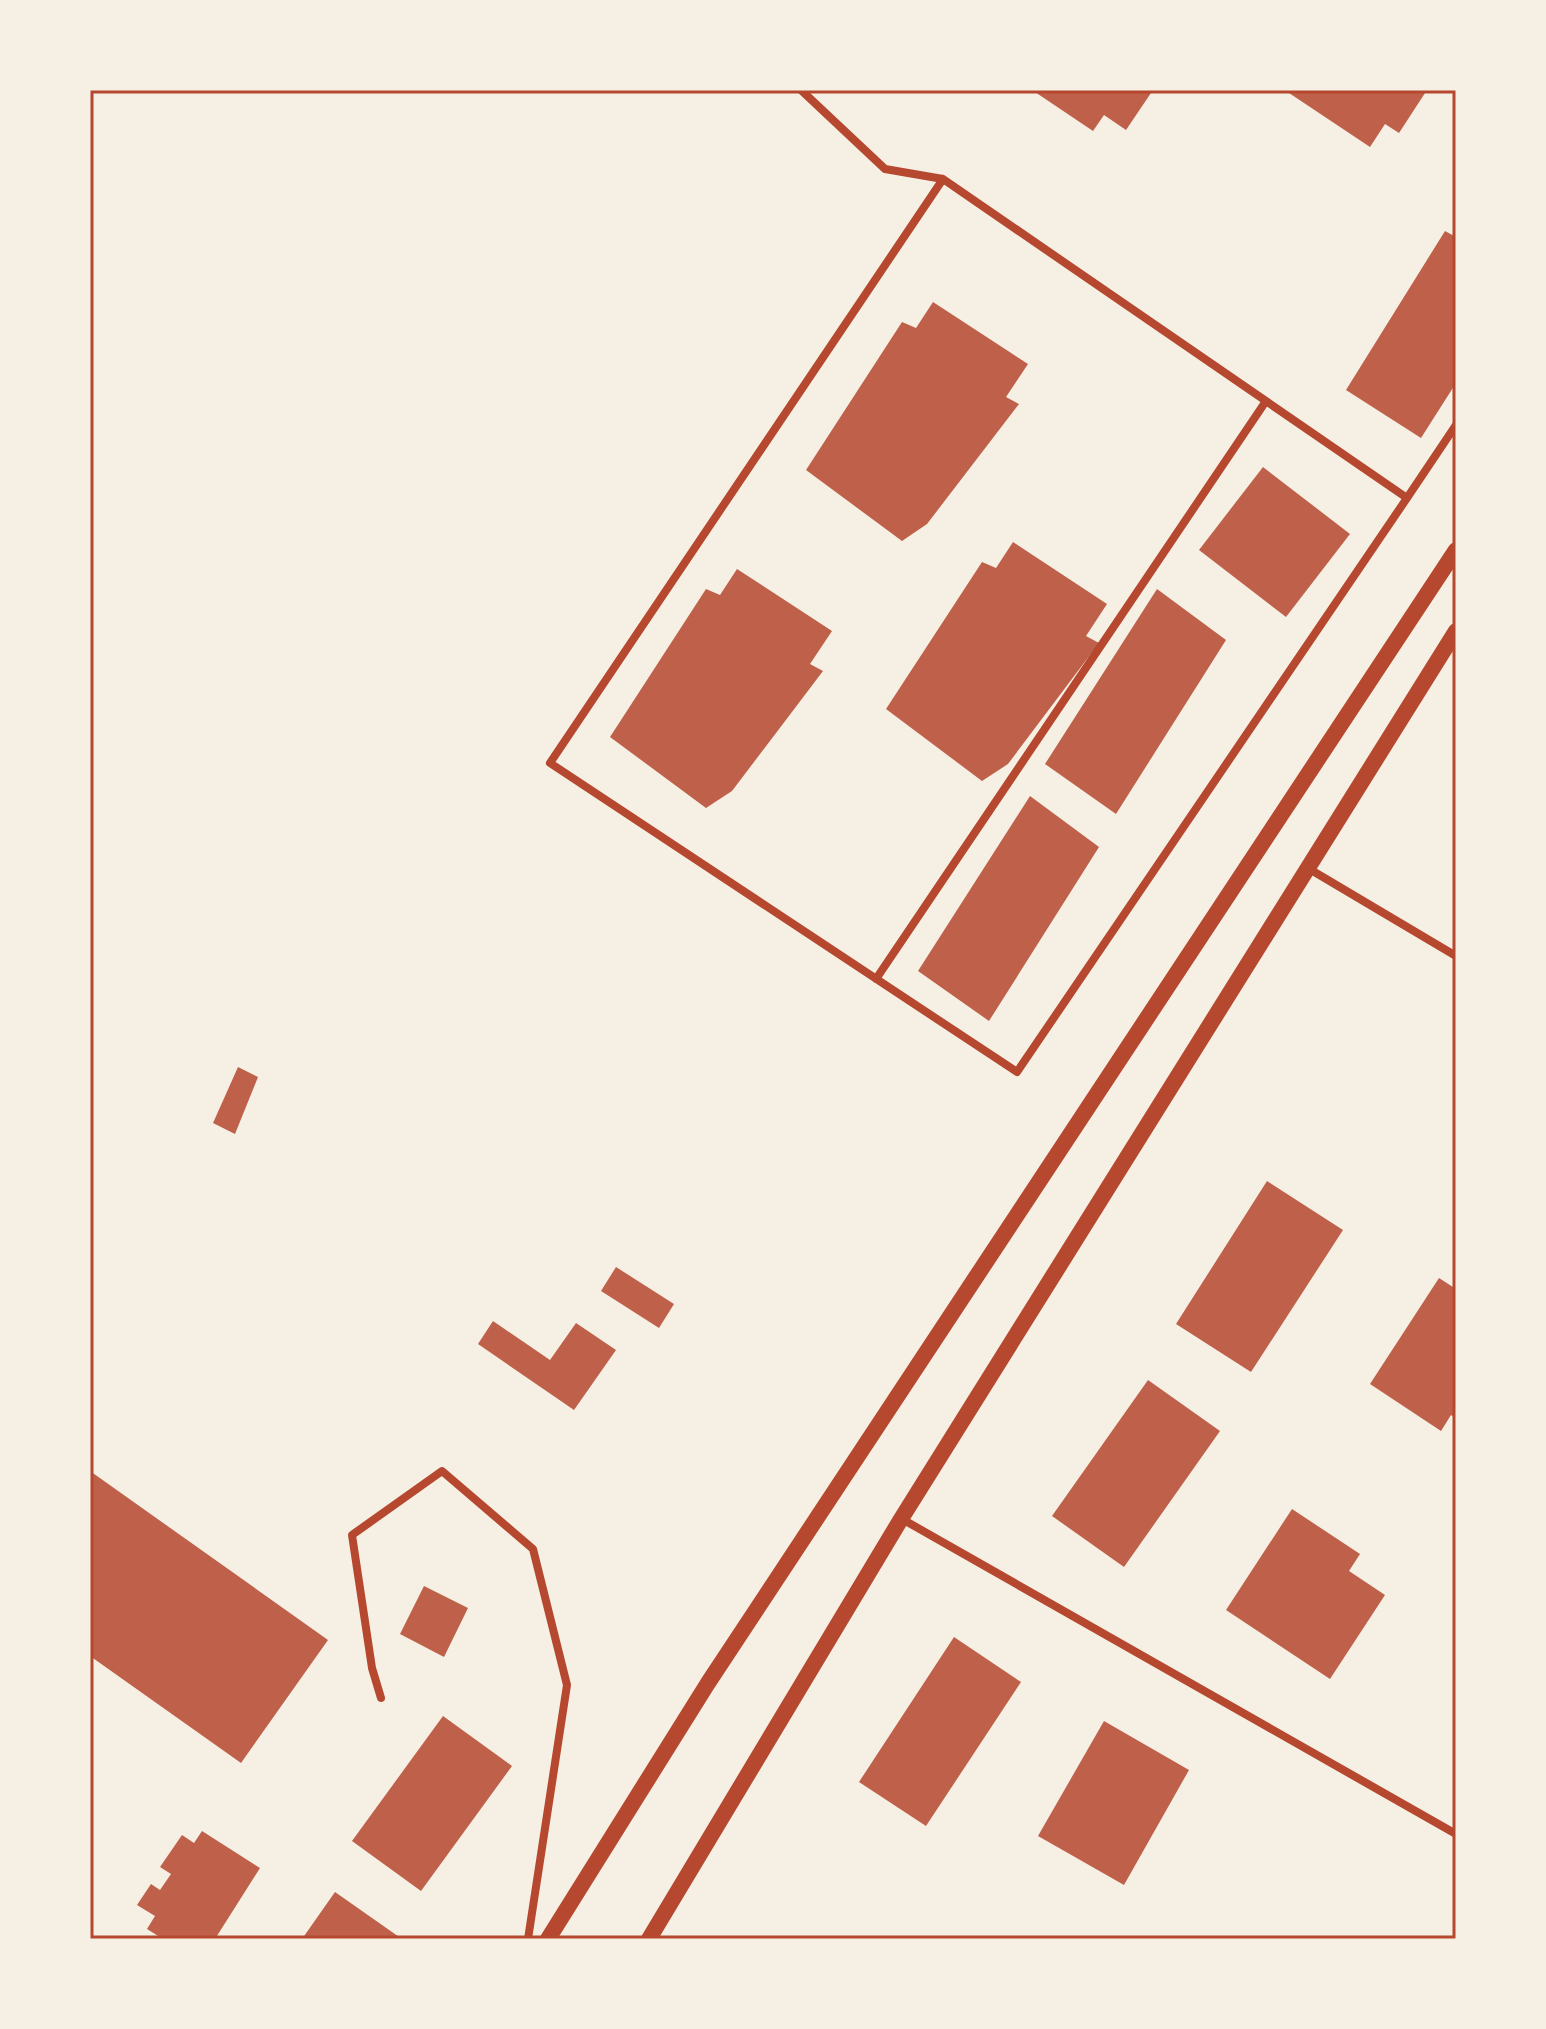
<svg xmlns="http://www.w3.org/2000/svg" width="1546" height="2029" font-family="'Space Grotesk',sans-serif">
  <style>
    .building { fill: #bf614a }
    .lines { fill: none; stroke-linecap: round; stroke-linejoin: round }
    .minor { stroke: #b5482f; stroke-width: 8 }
    .secondary { stroke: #b5482f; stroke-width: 16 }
    .neatline { fill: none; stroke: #b5482f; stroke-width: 3 }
  </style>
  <rect width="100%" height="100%" fill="#f6efe4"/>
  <path class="building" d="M1032,90h121l-27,40 -22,-15 -11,16z
    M1291,90h136l-28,43 -14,-9 -15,23 -81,-54z
    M1445,231l11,6v146l-35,55 -75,-48z
    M933,302l95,62 -22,33 13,7 -92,120 -25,17 -96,-71 96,-148 14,6z
    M1263,467l87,67 -64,83 -87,-67z
    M1013,542l94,62 -21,32 13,7 -91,121 -26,17 -96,-72 96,-147 14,6z
    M737,569l95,62 -22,33 13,7 -91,120 -26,17 -96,-71 96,-148 14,6z
    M1157,589l69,51 -110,174 -71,-50z
    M1030,796l69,51 -110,174 -71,-50z
    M238,1067l20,10 -23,57 -22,-11z
    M1267,1181l76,49 -92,142 -75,-48z
    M616,1267l58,37 -15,24 -58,-37z
    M1439,1278l17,11v130l-5,-4 -10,16 -71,-47z
    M493,1321l57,39 26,-37 40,27 -42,60 -96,-66z
    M1148,1380l72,51 -96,136 -72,-51z
    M90,1471l238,169 -87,123 -151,-107z
    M1292,1509l68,45 -11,17 36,24 -55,84 -104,-69z
    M424,1586l44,22 -24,49 -44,-23z
    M954,1637l67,45 -95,144 -67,-44z
    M443,1716l69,50 -91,125 -69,-50z
    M1104,1721l85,49 -65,115 -86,-49z
    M202,1831l58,37 -45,71h-52l-16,-10 8,-13 -18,-11 14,-21 9,6 11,-16 -11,-7 22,-32 12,8z
    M335,1892l67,47h-100z"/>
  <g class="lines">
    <path class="minor" d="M801,90l84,79 58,10 464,319 49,-73
      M943,179l-393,584 467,309 390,-574
      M1306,867l150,89
      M876,979l390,-578
      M902,1519l554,315
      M381,1698l-9,-30 -20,-133 90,-64 91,78 34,136 -39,254"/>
    <path class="secondary" d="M548,1939l160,-256 748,-1133
      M649,1939l252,-420 555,-888"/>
  </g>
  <rect width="1546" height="2029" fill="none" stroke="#f6efe4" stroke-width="184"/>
  <rect x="92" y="92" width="1362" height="1845" class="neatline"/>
</svg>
